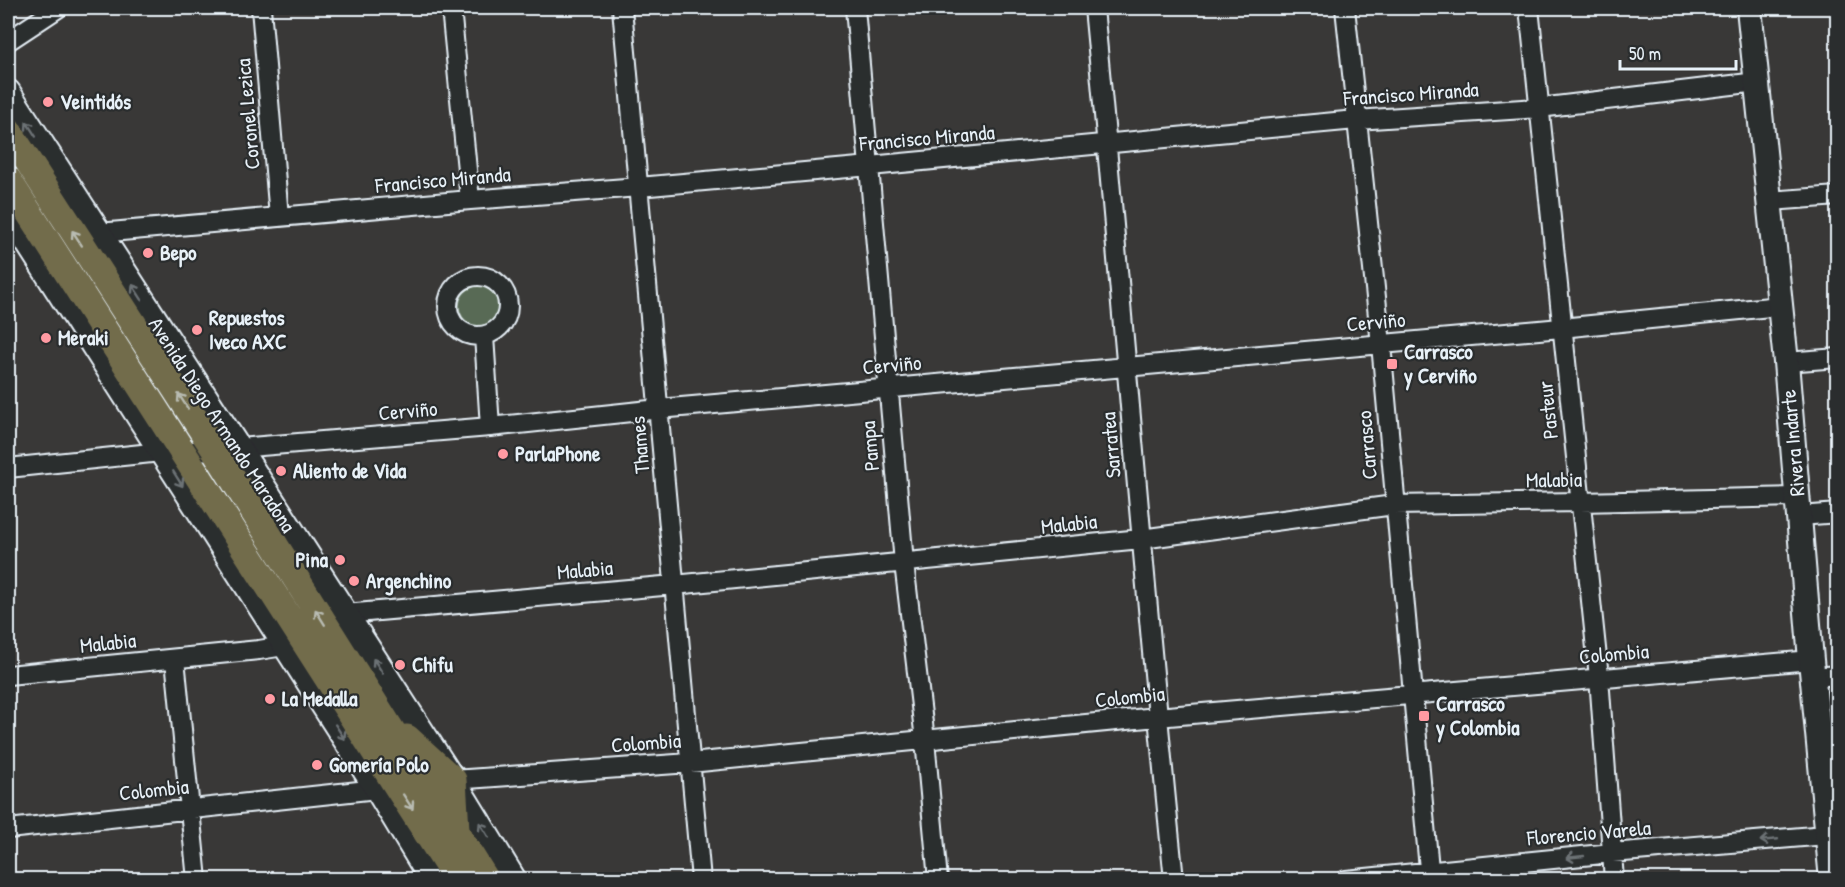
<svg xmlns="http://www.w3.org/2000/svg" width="1845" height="887" font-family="'Patrick Hand',sans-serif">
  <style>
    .green { fill: #586a54; stroke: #a0aea6; stroke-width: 1.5 }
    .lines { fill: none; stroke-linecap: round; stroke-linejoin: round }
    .street-casing { stroke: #e8f1f8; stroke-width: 22 }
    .secondary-casing { stroke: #e8f1f8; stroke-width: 28 }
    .primary-casing { stroke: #e8f1f8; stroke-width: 32 }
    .street { stroke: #2a2d2e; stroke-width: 18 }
    .secondary { stroke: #2a2d2e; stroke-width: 24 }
    .primary { stroke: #726c4b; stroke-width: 27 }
    .oneway { stroke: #6c7275 }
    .oneway2 { stroke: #b9bcb3 }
    .poi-dot { fill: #ff9aa2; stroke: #2a2d2e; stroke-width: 2 }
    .labels { text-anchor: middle; stroke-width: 4.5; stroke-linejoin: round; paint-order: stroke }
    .street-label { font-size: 21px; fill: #e8f1f8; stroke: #2a2d2e }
    .poi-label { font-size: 21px; font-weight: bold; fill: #e8f1f8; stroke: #2a2d2e; text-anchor: start }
  </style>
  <rect width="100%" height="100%" fill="#393837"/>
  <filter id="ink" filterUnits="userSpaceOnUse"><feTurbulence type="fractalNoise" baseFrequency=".0167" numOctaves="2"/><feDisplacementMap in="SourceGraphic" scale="12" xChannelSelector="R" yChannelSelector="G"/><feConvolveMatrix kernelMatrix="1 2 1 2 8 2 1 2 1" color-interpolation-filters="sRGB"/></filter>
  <g filter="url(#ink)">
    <path class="green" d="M459 306a20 20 0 1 1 40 0a20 20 0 1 1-40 0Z"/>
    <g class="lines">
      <g class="street-casing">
        <path id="street" d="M261,8l18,209
          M451,8l19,192
          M622,8l79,872
          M855,8l49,555 21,177 13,140
          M1094,8c28,290 50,581 80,872
          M1345,8l36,336 49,536
          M1529,8l70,669 15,203
          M8,41l50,-33
          M1769,201l69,-5
          M99,233l371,-33 169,-13 231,-21 486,-46 183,-12 218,-26
          M448 306a30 30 0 1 1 60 0a30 30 0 1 1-60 0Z
          M484,336l6,91
          M1786,362l52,-4
          M8,468l153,-16 54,-2 275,-23 169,-18 902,-81 219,-22
          M1800,516l38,-3
          M345,614l329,-29 467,-46 253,-34 186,-3 218,-5
          M175,659l22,221
          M8,675l251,-25 25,-4
          M1813,677l25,-2
          M453,780l237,-17 467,-46 654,-57
          M8,829l369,-40
          M1346,880l266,-27 226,-19"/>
      </g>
      <g class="secondary-casing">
        <path id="secondary" d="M1749,8l37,354 25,298 21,220
          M8,92l445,688 61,100
          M8,212l369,577 55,91"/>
      </g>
      <g class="primary-casing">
        <path id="primary" d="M8,130l207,320 271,430
          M8,180l449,700
          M407,738l46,42 3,50"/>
      </g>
      <use href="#street" class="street"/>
      <use href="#secondary" class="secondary"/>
      <use href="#primary" class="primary"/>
    </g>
    <defs><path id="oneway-shaft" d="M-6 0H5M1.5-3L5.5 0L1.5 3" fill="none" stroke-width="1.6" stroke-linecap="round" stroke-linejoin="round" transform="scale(1.5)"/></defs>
    <g class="oneway">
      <use href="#oneway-shaft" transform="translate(31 129) rotate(-123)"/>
      <use href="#oneway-shaft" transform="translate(137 292) rotate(-123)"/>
      <use href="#oneway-shaft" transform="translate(178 479) rotate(58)"/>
      <use href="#oneway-shaft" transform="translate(378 666) rotate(-123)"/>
      <use href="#oneway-shaft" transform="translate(340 732) rotate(57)"/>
      <use href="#oneway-shaft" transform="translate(484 830) rotate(-122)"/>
      <use href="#oneway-shaft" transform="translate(1769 840) rotate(175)"/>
      <use href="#oneway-shaft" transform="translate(1575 857) rotate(174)"/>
    </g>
    <g class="oneway2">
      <use href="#oneway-shaft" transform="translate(77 238) rotate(-123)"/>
      <use href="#oneway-shaft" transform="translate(183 401) rotate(-123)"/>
      <use href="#oneway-shaft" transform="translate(320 617) rotate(-122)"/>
      <use href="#oneway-shaft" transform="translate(408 802) rotate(57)"/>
    </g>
  </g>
  <g class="poi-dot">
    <circle cx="48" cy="102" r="6"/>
    <circle cx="148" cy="253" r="6"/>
    <circle cx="197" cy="330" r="6"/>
    <circle cx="46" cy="338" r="6"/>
    <rect x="1386" y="358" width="12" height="12" rx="3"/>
    <circle cx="503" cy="454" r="6"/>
    <circle cx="281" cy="471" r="6"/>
    <circle cx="340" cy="560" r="6"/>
    <circle cx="354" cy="581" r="6"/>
    <circle cx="400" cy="665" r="6"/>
    <circle cx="270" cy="699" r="6"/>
    <rect x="1418" y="710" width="12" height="12" rx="3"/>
    <circle cx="317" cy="765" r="6"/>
  </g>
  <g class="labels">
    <g class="street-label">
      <text transform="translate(1411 94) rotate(-4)" y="7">Francisco Miranda</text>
      <text transform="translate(248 114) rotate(-95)" y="7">Coronel Lezica</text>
      <text transform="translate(927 138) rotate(-5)" y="7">Francisco Miranda</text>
      <text transform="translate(443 180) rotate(-5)" y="7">Francisco Miranda</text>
      <text transform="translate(1376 322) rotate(-5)" y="7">Cerviño</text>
      <text transform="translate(892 365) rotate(-5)" y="7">Cerviño</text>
      <text transform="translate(1548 410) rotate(-96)" y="7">Pasteur</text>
      <text transform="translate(408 411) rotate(-5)" y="7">Cerviño</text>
      <text transform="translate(222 425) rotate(57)" y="7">Avenida Diego Armando Maradona</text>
      <text transform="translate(1793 443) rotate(-95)" y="7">Rivera Indarte</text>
      <text transform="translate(640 445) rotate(-95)" y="7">Thames</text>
      <text transform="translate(1111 445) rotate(-95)" y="7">Sarratea</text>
      <text transform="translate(1367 445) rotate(-95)" y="7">Carrasco</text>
      <text transform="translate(870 446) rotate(-95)" y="7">Pampa</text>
      <text transform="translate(1554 480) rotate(-1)" y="7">Malabia</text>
      <text transform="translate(1069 524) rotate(-6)" y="7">Malabia</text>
      <text transform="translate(585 570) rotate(-5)" y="7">Malabia</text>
      <text transform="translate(108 643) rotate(-6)" y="7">Malabia</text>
      <text transform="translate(1614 654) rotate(-5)" y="7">Colombia</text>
      <text transform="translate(1130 697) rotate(-6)" y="7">Colombia</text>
      <text transform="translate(646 743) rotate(-4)" y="7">Colombia</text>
      <text transform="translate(154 790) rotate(-6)" y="7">Colombia</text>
      <text transform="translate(1589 833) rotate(-5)" y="7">Florencio Varela</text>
    </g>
    <g class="poi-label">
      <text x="60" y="109">Veintidós</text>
      <text x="160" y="260">Bepo</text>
      <text x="209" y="325">Repuestos<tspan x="209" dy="24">Iveco AXC</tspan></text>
      <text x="58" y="345">Meraki</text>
      <text x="1404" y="359">Carrasco<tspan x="1404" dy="24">y Cerviño</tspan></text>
      <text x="515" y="461">ParlaPhone</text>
      <text x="293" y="478">Aliento de Vida</text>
      <text x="328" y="567" text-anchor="end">Pina</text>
      <text x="366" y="588">Argenchino</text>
      <text x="412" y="672">Chifu</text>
      <text x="282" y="706">La Medalla</text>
      <text x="1436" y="711">Carrasco<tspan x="1436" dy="24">y Colombia</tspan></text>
      <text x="329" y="772">Gomería Polo</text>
    </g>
  </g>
  <rect width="1845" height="887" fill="none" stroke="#2a2d2e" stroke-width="30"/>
  <rect x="15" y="15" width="1815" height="857" fill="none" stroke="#e8f1f8" stroke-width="2" filter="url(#ink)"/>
  <path d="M1620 60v9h116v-9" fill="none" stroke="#e8f1f8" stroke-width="3"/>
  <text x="1629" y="60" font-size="18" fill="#e8f1f8" stroke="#2a2d2e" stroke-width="4.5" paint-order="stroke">50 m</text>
</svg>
